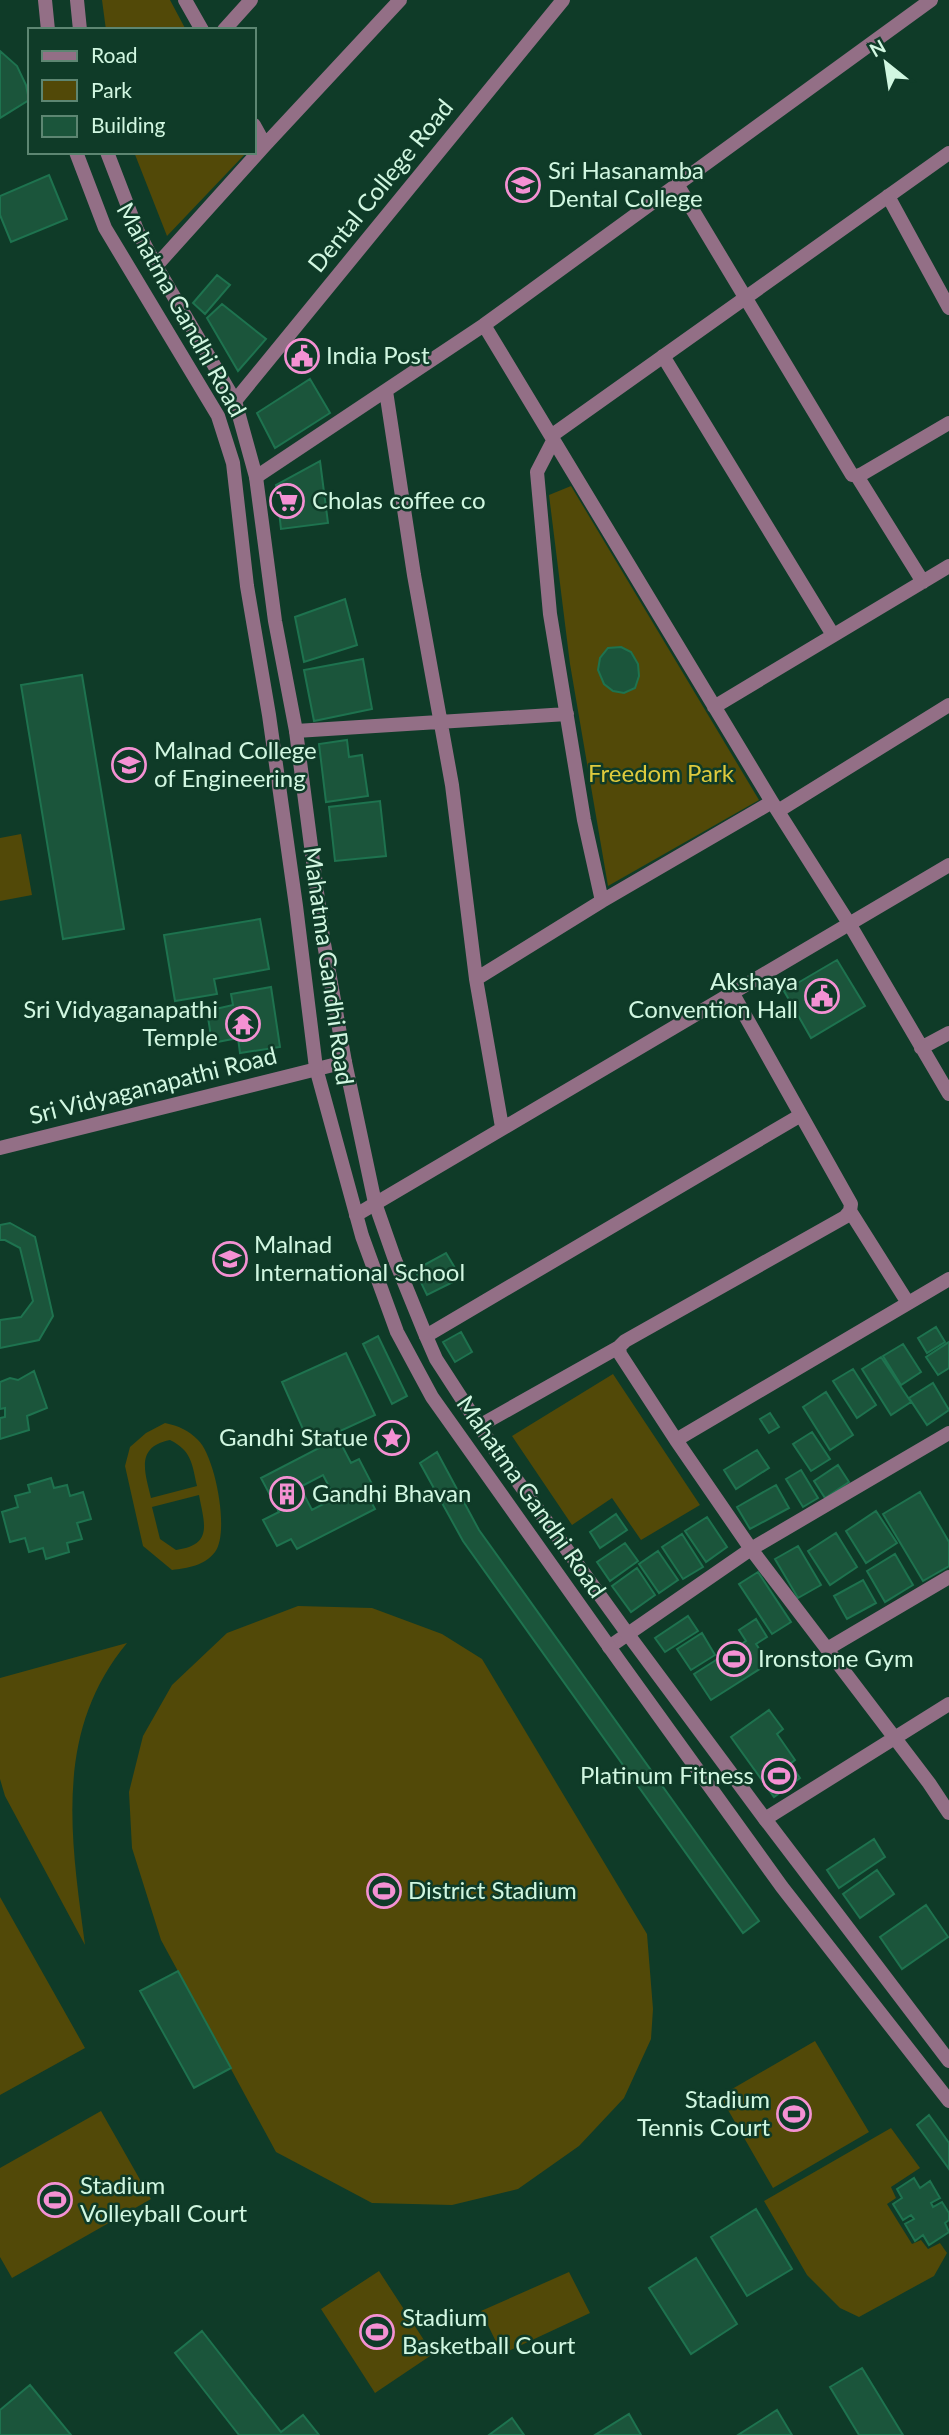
<svg xmlns="http://www.w3.org/2000/svg" width="949" height="2435" font-family="Lato,sans-serif">
  <style>
    .green { fill: #524908; fill-rule: evenodd }
    .building { fill: #1b553b; stroke: #1e734f; stroke-width: 2; fill-rule: evenodd }
    .lines { fill: none; stroke-linecap: round; stroke-linejoin: round }
    .minor { stroke: #936f86; stroke-width: 14 }
    .tertiary { stroke: #936f86; stroke-width: 14 }
    .labels { text-anchor: middle; stroke-width: 5; stroke-linejoin: round; paint-order: stroke }
    .poi-label { font-size: 24px; fill: #d1f7e1; stroke: #0f3b28; text-anchor: start }
    .street-label { font-size: 24px; fill: #d1f7e1; stroke: #0f3b28 }
    .park-label { font-size: 24px; fill: #deca3d; stroke: #0f3b28 }
  </style>
  <rect width="100%" height="100%" fill="#0f3b28"/>
  <path class="green" d="M102,0h68l16,30h-80z
    M134,152h113l-80,84z
    M571,486l188,314 -151,86 -38,-222 -21,-169z
    M21,834l11,61 -32,6v-63z
    M613,1374l87,131 -59,35 -29,-42 -40,27 -60,-89z
    M165,1423c14,3 23,7 33,17 17,16 32,92 17,112 -11,14 -27,16 -43,18l-29,-24 -18,-80 5,-19 16,-14zM170,1440c22,11 22,24 27,46l-46,12c-6,-26 -16,-51 19,-58zM199,1495c5,28 15,50 -23,55l-16,-11 -8,-32z
    M298,1606l74,2 70,26 40,25 165,275 6,75 -2,30 -27,59 -45,48 -61,43 -66,16 -80,-2 -96,-51 -115,-212 -29,-92 -3,-56 14,-56 29,-51 55,-52z
    M127,1643c-74,89 -56,196 -42,302l-80,-149 -5,-17v-101z
    M0,1897l85,151 -85,47z
    M815,2041l54,91 -96,56 -53,-92z
    M101,2111l50,88 -139,79 -12,-21v-89z
    M891,2128l29,40 -29,19 5,11 -9,6 25,40 9,-4 7,9 12,-6 7,10 -13,23 -75,41 -19,-9 -33,-33 -43,-74z
    M379,2271l54,83 -58,39 -54,-84z
    M569,2272l21,41 -88,41 -21,-43z"/>
  <path class="building" d="M0,51l17,15 9,19 3,15 -29,18z
    M49,175l18,44 -56,23 -11,-27v-19z
    M217,275l13,10 -25,29 -12,-11z
    M222,304l44,35 -28,32 -31,-53z
    M310,379l20,34 -55,35 -18,-35z
    M320,461l8,62 -47,6 -5,-44z
    M345,599l12,46 -53,17 -9,-45z
    M621,647l10,5 7,12 1,12 -4,12 -11,5 -11,-2 -9,-7 -6,-14 2,-12 8,-10z
    M363,659l9,50 -58,12 -10,-51z
    M82,675l42,254 -61,10 -42,-254z
    M347,740l2,17 13,-2 6,41 -42,6 -7,-58z
    M380,801l6,55 -51,5 -6,-54z
    M260,919l9,50 -55,10 3,15 -42,7 -11,-66z
    M837,960l28,46 -54,32 -27,-47z
    M271,987l9,60 -40,6 -2,-15 -26,5 -5,-32 26,-6 -2,-11z
    M10,1223l25,14 18,79 -14,24 -39,8v-28l21,-3 12,-16 -13,-53 -15,-8h-5v-15z
    M446,1253l15,25 -34,17 -12,-25z
    M936,1327l9,15 -18,11 -9,-15z
    M461,1332l11,20 -17,10 -12,-20z
    M378,1336l29,60 -15,8 -29,-60z
    M949,1342v26l-11,7 -12,-18z
    M903,1344l18,28 -20,13 -18,-29z
    M346,1353l29,62 -65,30 -28,-63z
    M881,1357l30,45 -20,13 -29,-46z
    M853,1369l23,36 -19,13 -24,-37z
    M34,1371l13,37 -20,8 2,14 -29,9v-21l5,-1v-9l-5,1v-27l10,-4 8,2z
    M933,1383l16,27 -22,15 -18,-27z
    M826,1392l27,43 -23,15 -27,-43z
    M770,1413l9,14 -10,6 -9,-14z
    M812,1432l18,27 -19,12 -18,-27z
    M338,1438l13,25 8,-4 14,27 -8,4 10,19 -78,40 -6,-10 -14,7 -14,-26 16,-8 -18,-34zM323,1475l12,23 -23,12 -12,-23z
    M757,1450l12,18 -33,21 -12,-19z
    M437,1452l42,78 280,391 -16,12 -280,-392 -43,-78z
    M838,1465l11,17 -24,16 -11,-17z
    M801,1470l17,28 -15,9 -17,-28z
    M51,1478l3,10 13,-3 3,11 13,-4 8,27 -14,4 5,16 -15,4 2,9 -23,7 -3,-11 -14,4 -4,-14 -15,4 -8,-30 16,-5 -3,-11 15,-4 -2,-7z
    M776,1485l13,23 -39,21 -13,-22z
    M920,1492l29,50v24l-26,15 -40,-67z
    M876,1511l21,32 -31,20 -20,-32z
    M616,1514l11,16 -27,18 -10,-16z
    M707,1517l20,30 -21,15 -21,-31z
    M836,1533l21,34 -27,18 -22,-34z
    M682,1534l21,33 -20,12 -21,-32z
    M625,1543l13,18 -28,20 -13,-19z
    M798,1546l23,39 -23,13 -23,-39z
    M658,1551l20,29 -19,13 -20,-29z
    M895,1554l18,31 -28,17 -18,-31z
    M637,1568l18,27 -24,17 -19,-26z
    M758,1572l33,50 -19,12 -33,-50z
    M863,1580l13,23 -29,16 -13,-23z
    M688,1616l10,15 -33,21 -10,-14z
    M756,1619l11,18 -11,7 13,19 -58,37 -17,-26 52,-33 -7,-11z
    M702,1633l13,22 -24,15 -14,-21z
    M769,1710l14,19 -6,5 18,26 -5,4 10,14 -26,19 -43,-60z
    M874,1839l11,18 -46,31 -12,-18z
    M877,1870l17,24 -34,24 -17,-24z
    M926,1905l22,32 -46,32 -22,-32z
    M178,1971l53,97 -37,20 -54,-97z
    M929,2115l20,28v26l-32,-44z
    M914,2178l6,10 10,-7 10,17 -9,5 2,4 9,-5 7,11v7l-4,3 4,9 -20,13 -6,-10 -8,6 -10,-17 9,-5 -3,-4 -8,5 -10,-16 9,-6 -5,-9z
    M756,2209l36,60 -45,27 -36,-59z
    M696,2258l41,66 -46,30 -42,-66z
    M202,2331l79,101 22,-17 16,20h-80l-64,-82z
    M862,2368l41,67h-44l-29,-48z
    M30,2385l41,50h-71v-25z
    M777,2410l15,25h-54z
    M629,2414l12,21h-46z
    M512,2418l12,17h-35z"/>
  <g class="lines">
    <path class="minor" d="M185,0l17,30
      M224,30l27,-30
      M254,125l11,20
      M677,184l175,291 5,1 5,-2 87,-51
      M888,196l61,112
      M156,266l109,-121 135,-145
      M484,325l288,477 78,123 99,169
      M663,356l170,279
      M386,391l28,184 38,210 24,194 126,-78
      M235,401l328,-401
      M551,436l398,-283
      M553,441l-16,31 13,142 34,206 18,81 170,-99
      M857,476l66,106
      M256,477l228,-152 447,-325
      M714,707l235,-141
      M296,731l271,-17
      M778,811l171,-106
      M476,979l26,148
      M733,994l68,121
      M921,1048l28,-15
      M0,1148l345,-86
      M850,1211l58,92
      M356,1215l593,-350
      M426,1336l375,-221 50,89 -1,7 -5,6 -220,124 -6,6 1,7 56,86 273,-161
      M479,1426l140,-79
      M676,1440l75,109 178,234 20,30
      M609,1647l142,-98 198,-116
      M827,1649l122,-72
      M765,1819l184,-115"/>
    <path class="tertiary" d="M45,0l3,30
      M77,0l3,30
      M76,152l29,76 113,188 15,47 14,123 22,129 27,191 20,162 46,168 35,96 35,65 188,265 162,225 167,214
      M107,152l30,78 19,36 79,135 21,76 19,144 21,110 27,207 22,124 30,141 20,57 31,76 10,23 59,91 132,183 138,186 184,242"/>
  </g>
  <defs>
    <g id="university-ring" transform="scale(1.75)"><circle r="9.5" fill="#0f3b28" stroke="#f491d3" stroke-width="1.5"/><path d="M0-5L7-2L0 1L-7-2ZM-4 1L0 2.5L4 1V4Q0 6-4 4Z" fill="#f491d3"/></g>
    <g id="civic-ring" transform="scale(1.75)"><circle r="9.5" fill="#0f3b28" stroke="#f491d3" stroke-width="1.5"/><path d="M-.6-6.5H3V-4.5H.6V-3L4-1V1h2V6H-6V1h2V-1L-.6-3ZM-1.2 2.5V6h2.4V2.5Z" fill="#f491d3"/></g>
    <g id="supermarket-ring" transform="scale(1.75)"><circle r="9.5" fill="#0f3b28" stroke="#f491d3" stroke-width="1.5"/><path d="M-6-5.5h2.5l.6 2H6L4.5 2H-2.5L-4.4-4H-6ZM-1.5 3.2a1.3 1.3 0 1 0 .1 0ZM3 3.2a1.3 1.3 0 1 0 .1 0Z" fill="#f491d3"/></g>
    <g id="temple-ring" transform="scale(1.75)"><circle r="9.5" fill="#0f3b28" stroke="#f491d3" stroke-width="1.5"/><path d="M0-6L5-2H3V0L6.5 2.5H4V6H1.5V3h-3V6H-4V2.5H-6.5L-3 0V-2H-5Z" fill="#f491d3"/></g>
    <g id="school-ring" transform="scale(1.75)"><circle r="9.5" fill="#0f3b28" stroke="#f491d3" stroke-width="1.5"/><path d="M0-5L7-2L0 1L-7-2ZM-4 1L0 2.5L4 1V4Q0 6-4 4Z" fill="#f491d3"/></g>
    <g id="sight-ring" transform="scale(1.75)"><circle r="9.5" fill="#0f3b28" stroke="#f491d3" stroke-width="1.5"/><path d="M0-6L1.8-2.2L6-1.7L2.9 1.2L3.7 5.4L0 3.3L-3.7 5.4L-2.9 1.2L-6-1.7L-1.8-2.2Z" fill="#f491d3"/></g>
    <g id="building-ring" transform="scale(1.75)"><circle r="9.5" fill="#0f3b28" stroke="#f491d3" stroke-width="1.5"/><path d="M-4-6H4V6H1V3H-1V6H-4ZM-2.5-4.3h1.7v1.8h-1.7ZM.8-4.3h1.7v1.8H.8ZM-2.5-1h1.7V.8h-1.7ZM.8-1h1.7V.8H.8Z" fill="#f491d3"/></g>
    <g id="stadium-ring" transform="scale(1.75)"><circle r="9.5" fill="#0f3b28" stroke="#f491d3" stroke-width="1.5"/><path d="M0-5a6.5 5 0 1 0 0 10a6.5 5 0 1 0 0-10ZM-3.5-1.8h7v3.6h-7Z" fill="#f491d3"/></g>
  </defs>
  <g fill-rule="evenodd">
    <use href="#university-ring" x="523" y="185"/>
    <use href="#civic-ring" x="302" y="356"/>
    <use href="#supermarket-ring" x="287" y="501"/>
    <use href="#university-ring" x="129" y="765"/>
    <use href="#civic-ring" x="822" y="996"/>
    <use href="#temple-ring" x="243" y="1024"/>
    <use href="#school-ring" x="230" y="1259"/>
    <use href="#sight-ring" x="392" y="1438"/>
    <use href="#building-ring" x="287" y="1494"/>
    <use href="#stadium-ring" x="734" y="1659"/>
    <use href="#stadium-ring" x="779" y="1776"/>
    <use href="#stadium-ring" x="384" y="1891"/>
    <use href="#stadium-ring" x="794" y="2114"/>
    <use href="#stadium-ring" x="55" y="2200"/>
    <use href="#stadium-ring" x="377" y="2332"/>
  </g>
  <g class="labels">
    <g class="poi-label">
      <text x="548" y="179">Sri Hasanamba<tspan x="548" dy="28">Dental College</tspan></text>
      <text x="326" y="364">India Post</text>
      <text x="312" y="509">Cholas coffee co</text>
      <text x="154" y="759">Malnad College<tspan x="154" dy="28">of Engineering</tspan></text>
      <text x="798" y="990" text-anchor="end">Akshaya<tspan x="798" dy="28">Convention Hall</tspan></text>
      <text x="218" y="1018" text-anchor="end">Sri Vidyaganapathi<tspan x="218" dy="28">Temple</tspan></text>
      <text x="254" y="1253">Malnad<tspan x="254" dy="28">International School</tspan></text>
      <text x="368" y="1446" text-anchor="end">Gandhi Statue</text>
      <text x="312" y="1502">Gandhi Bhavan</text>
      <text x="758" y="1667">Ironstone Gym</text>
      <text x="754" y="1784" text-anchor="end">Platinum Fitness</text>
      <text x="408" y="1899">District Stadium</text>
      <text x="770" y="2108" text-anchor="end">Stadium<tspan x="770" dy="28">Tennis Court</tspan></text>
      <text x="80" y="2194">Stadium<tspan x="80" dy="28">Volleyball Court</tspan></text>
      <text x="402" y="2326">Stadium<tspan x="402" dy="28">Basketball Court</tspan></text>
    </g>
    <g class="street-label">
      <text transform="translate(381 186) rotate(-51)" y="8">Dental College Road</text>
      <text transform="translate(181 310) rotate(61)" y="8">Mahatma Gandhi Road</text>
      <text transform="translate(328 966) rotate(82)" y="8">Mahatma Gandhi Road</text>
      <text transform="translate(153 1086) rotate(-14)" y="8">Sri Vidyaganapathi Road</text>
      <text transform="translate(531 1497) rotate(55)" y="8">Mahatma Gandhi Road</text>
    </g>
    <g class="park-label">
      <text x="661" y="782">Freedom Park</text>
    </g>
  </g>
  <rect x="28" y="28" width="228" height="126" fill="#0f3b28" stroke="#5d8672" stroke-width="2"/>
  <rect x="42" y="51" width="35" height="10" fill="#936f86" stroke="#5d8672" stroke-width="2"/>
  <text x="91" y="63" font-size="21" fill="#d1f7e1">Road</text>
  <rect x="42" y="80" width="35" height="21" fill="#524908" stroke="#5d8672" stroke-width="2"/>
  <text x="91" y="98" font-size="21" fill="#d1f7e1">Park</text>
  <rect x="42" y="116" width="35" height="21" fill="#1b553b" stroke="#5d8672" stroke-width="2"/>
  <text x="91" y="133" font-size="21" fill="#d1f7e1">Building</text>
  <g transform="translate(886 63) rotate(330)" stroke="#0f3b28" stroke-width="5" paint-order="stroke">
  <path d="M0-5L12 26L0 18L-12 26Z" fill="#d1f7e1"/>
  <text y="-10" font-size="19" font-weight="bold" text-anchor="middle" fill="#d1f7e1">N</text>
  </g>
</svg>
